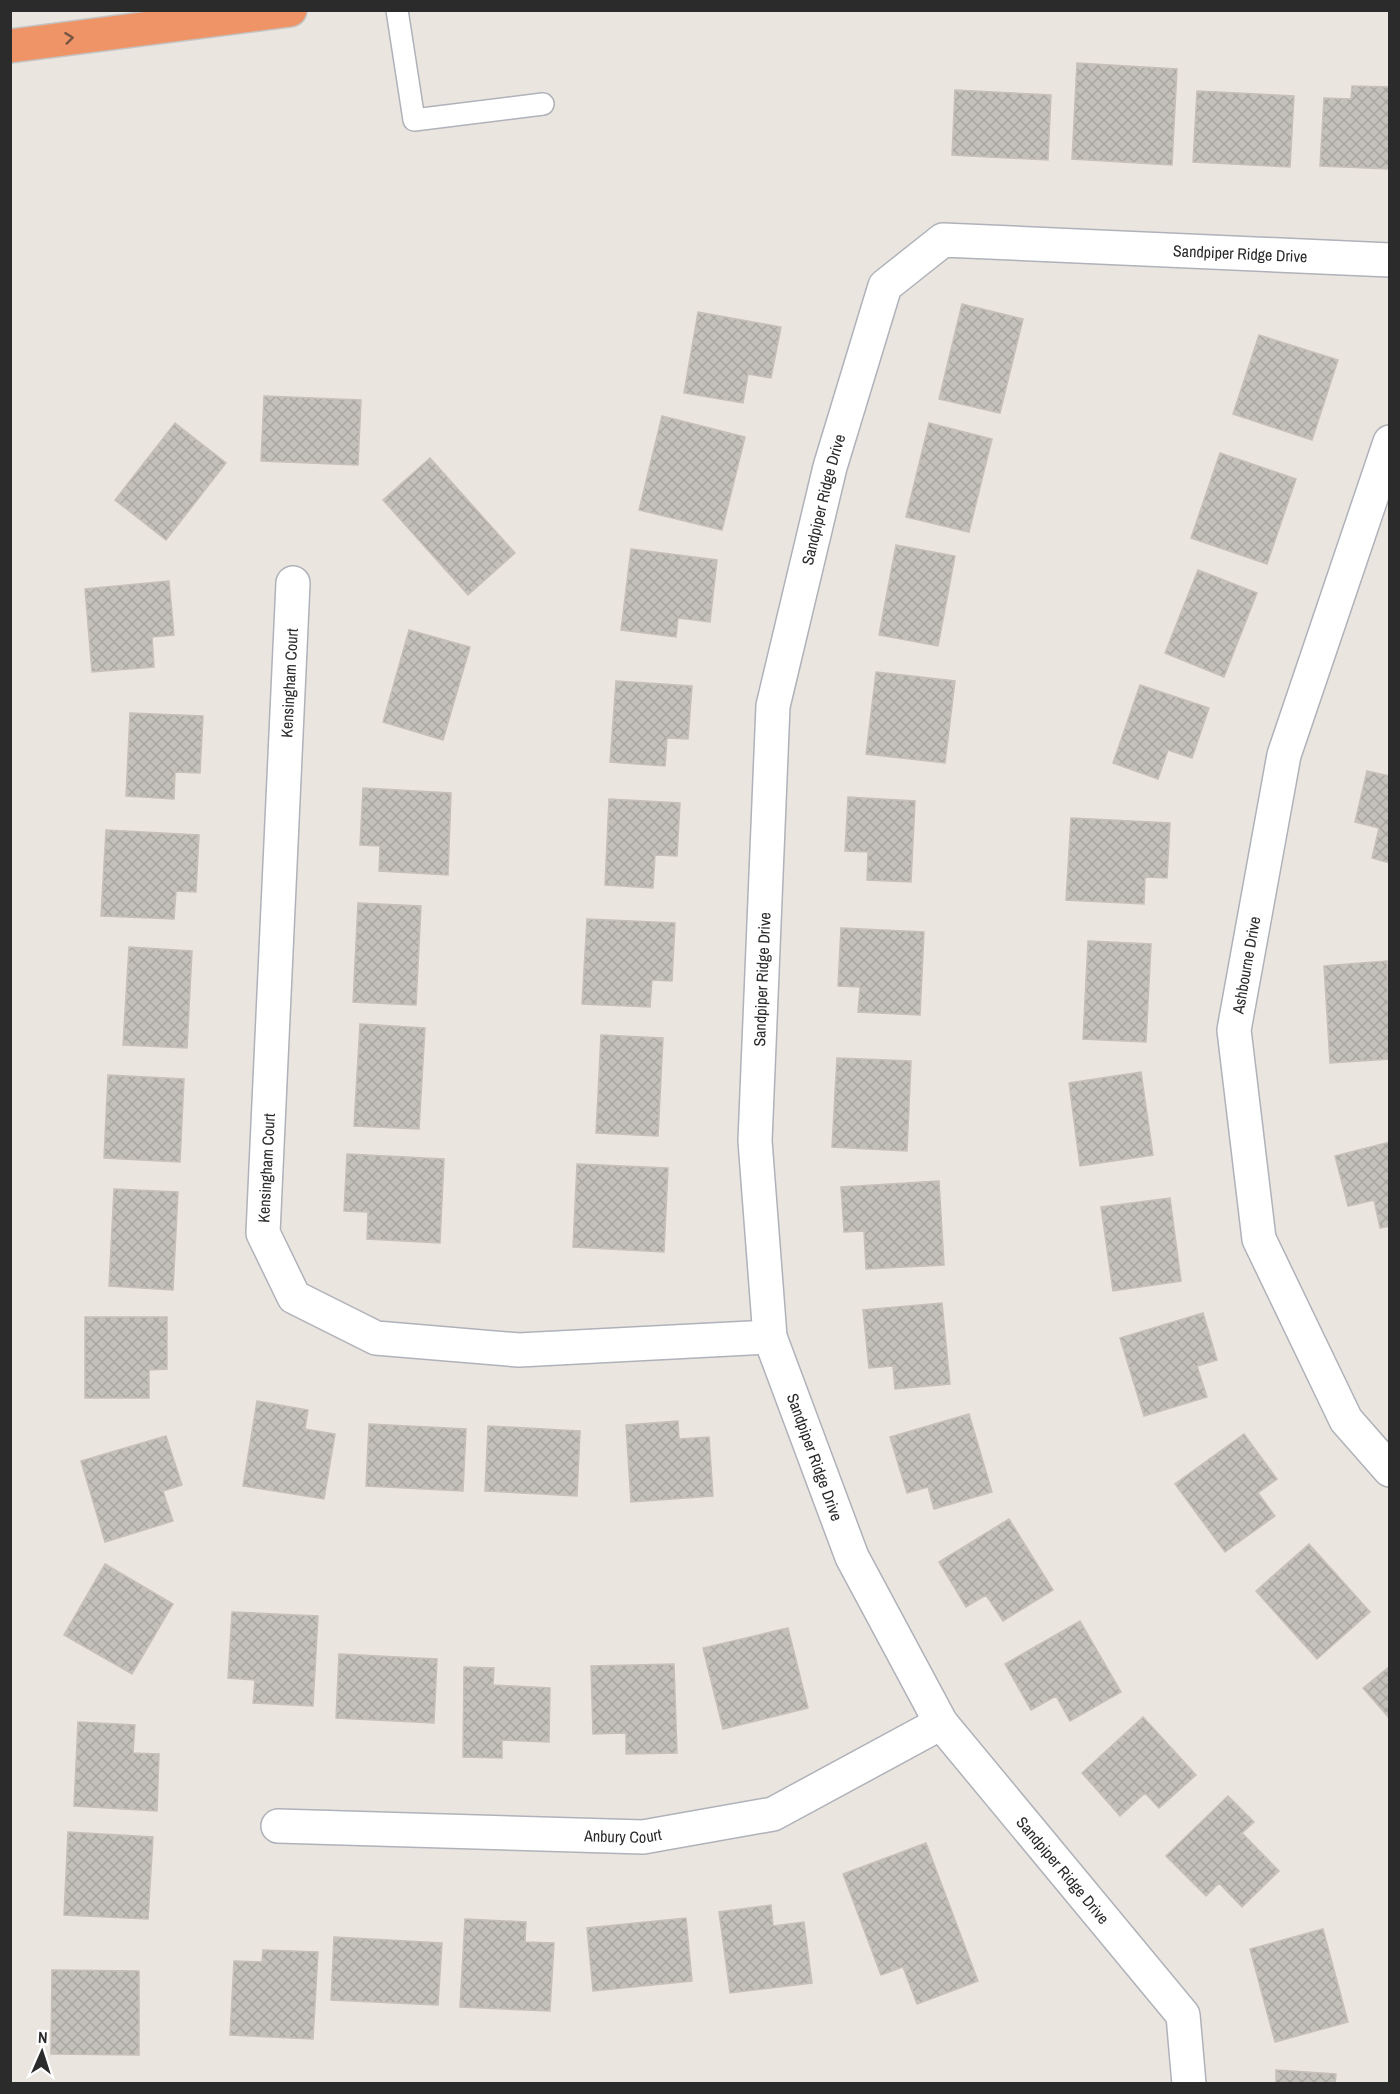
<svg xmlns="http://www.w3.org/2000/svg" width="1400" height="2094" font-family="'Archivo Narrow',sans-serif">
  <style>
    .building { fill: url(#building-cross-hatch); stroke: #c7c0b8; stroke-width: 1.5 }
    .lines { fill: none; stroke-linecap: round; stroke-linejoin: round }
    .lane-casing { stroke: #afb2ba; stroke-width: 24 }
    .street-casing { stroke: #afb2ba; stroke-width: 36 }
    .highway-casing { stroke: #c4c4c4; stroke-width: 36 }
    .lane { stroke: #fff; stroke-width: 21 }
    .street { stroke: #fff; stroke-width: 33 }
    .highway { stroke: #ef9466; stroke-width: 33 }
    .oneway { stroke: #795543 }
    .labels { text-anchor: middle; stroke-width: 4.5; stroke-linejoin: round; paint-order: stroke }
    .street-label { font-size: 16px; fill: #2b2b2b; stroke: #fff }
  </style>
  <defs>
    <pattern id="building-cross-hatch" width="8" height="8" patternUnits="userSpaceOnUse" patternTransform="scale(1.5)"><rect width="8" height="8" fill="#c4c0ba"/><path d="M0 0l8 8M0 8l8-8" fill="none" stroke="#a9a5a0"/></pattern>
  </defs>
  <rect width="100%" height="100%" fill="#ebe5df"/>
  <path class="building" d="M1077,63l100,6 -5,96 -100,-6z
    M1352,86l38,1v82l-70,-3 4,-68 27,1z
    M955,90l96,5 -3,65 -96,-5z
    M1197,91l97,5 -4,71 -97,-5z
    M962,304l61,15 -23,94 -61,-14z
    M698,312l83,15 -10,51 -23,-4 -5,29 -59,-10z
    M1259,335l79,25 -26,80 -79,-26z
    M264,396l97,4 -3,65 -97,-4z
    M662,416l83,21 -23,93 -83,-20z
    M175,423l51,40 -60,77 -51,-40z
    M929,423l63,16 -23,93 -63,-15z
    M1220,453l76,26 -29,85 -76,-26z
    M430,458l85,95 -47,42 -85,-95z
    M896,545l59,11 -17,90 -59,-11z
    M631,549l86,11 -7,62 -32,-4 -2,19 -55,-7z
    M1198,570l59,23 -33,84 -59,-24z
    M169,581l5,54 -22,2 2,30 -62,5 -7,-83z
    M409,630l61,17 -27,93 -60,-18z
    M876,672l79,9 -10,82 -79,-9z
    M616,681l76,5 -4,53 -21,-1 -2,28 -55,-4z
    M1140,685l69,23 -17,50 -24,-8 -10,29 -45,-16z
    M130,713l73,3 -3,57 -25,-1 -1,27 -48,-3z
    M1367,771l23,5v87l-18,-5 7,-30 -24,-6z
    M363,788l88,5 -3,82 -69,-4 1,-25 -20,-1z
    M848,797l67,4 -4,81 -44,-2 1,-28 -23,-1z
    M609,799l71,4 -3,53 -22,-1 -2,33 -48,-3z
    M1071,818l99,5 -3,55 -22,-1 -1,27 -78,-4z
    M106,830l93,5 -3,57 -20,-1 -2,28 -73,-3z
    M358,903l63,3 -5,99 -63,-3z
    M587,919l88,4 -3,58 -20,-1 -2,27 -68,-3z
    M841,928l83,4 -4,83 -62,-3 2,-25 -22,-1z
    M1088,941l63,3 -5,98 -63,-3z
    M129,947l63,4 -5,97 -64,-3z
    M1387,961l3,98 -60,4 -6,-97z
    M360,1024l65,4 -6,101 -65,-3z
    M601,1035l62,3 -5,98 -62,-3z
    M837,1058l74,3 -4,90 -75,-4z
    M1141,1072l12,83 -73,11 -11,-83z
    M108,1075l76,4 -4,83 -76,-4z
    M1390,1142v84l-10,2 -6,-28 -26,6 -13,-50z
    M347,1154l97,5 -4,84 -73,-4 1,-27 -24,-1z
    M577,1164l91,4 -4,84 -91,-5z
    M939,1181l5,84 -78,4 -2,-38 -20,1 -3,-45z
    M114,1189l64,3 -5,98 -64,-4z
    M1170,1198l11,83 -68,10 -12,-84z
    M942,1303l8,81 -55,5 -2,-23 -24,2 -6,-58z
    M1203,1313l14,47 -20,6 10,31 -63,19 -24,-78z
    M85,1317h82v52l-18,1v28h-64z
    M257,1401l51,9 -3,19 30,5 -11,65 -81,-13z
    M969,1414l23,78 -58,17 -6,-22 -21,6 -17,-56z
    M678,1421l1,18 30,-2 4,59 -82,6 -5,-77z
    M369,1424l97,5 -3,62 -97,-5z
    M488,1426l92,5 -3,65 -92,-5z
    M1244,1434l33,45 -19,14 17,23 -50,36 -50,-68z
    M166,1436l16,49 -19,6 10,30 -68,21 -24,-81z
    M1009,1519l44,71 -50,31 -17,-26 -20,12 -27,-45z
    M1309,1544l61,68 -53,47 -61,-68z
    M105,1564l68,40 -41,70 -68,-39z
    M232,1612l86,4 -5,90 -60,-3 2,-23 -27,-2z
    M1080,1621l41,71 -51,29 -14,-25 -25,14 -26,-46z
    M788,1628l20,80 -85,21 -20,-81z
    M339,1654l98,5 -3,64 -98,-5z
    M674,1664l3,89 -51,1v-21l-33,1 -2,-68z
    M1390,1666v53l-27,-31z
    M464,1667l30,1 -1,17 57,3 -1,54 -47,-2v18l-39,-1z
    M1143,1717l53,58 -37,33 -14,-15 -25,23 -38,-43z
    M78,1722l57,3 -2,28 26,1 -2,57 -83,-5z
    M1228,1796l26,26 -12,11 37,38 -37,36 -23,-24 -13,13 -40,-40z
    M68,1832l85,5 -5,82 -84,-4z
    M926,1843l52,138 -61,23 -14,-37 -22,8 -38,-101z
    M771,1905l2,21 31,-4 8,61 -82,10 -11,-81z
    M686,1918l6,63 -99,10 -6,-63z
    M465,1919l61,3 -1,20 29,1 -4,68 -90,-4z
    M1323,1929l25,93 -73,20 -25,-93z
    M334,1937l108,6 -4,62 -107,-5z
    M263,1950l55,2 -5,87 -83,-4 4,-74 28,1z
    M52,1970l87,1v84l-88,-1z
    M1276,2070l60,4 -1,10h-59z"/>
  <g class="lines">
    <g class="lane-casing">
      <path id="lane" d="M397,10l17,110 129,-16"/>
    </g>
    <g class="street-casing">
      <g id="street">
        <path d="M1390,442l-106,313 -50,275 25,209 87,181 44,50"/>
        <path d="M293,583l-30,650 31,64 82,41 143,12 251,-13"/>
        <path id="s1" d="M278,1826l365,11 130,-23 168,-91"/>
        <path id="s2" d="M1189,2084l-6,-69 -242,-292 -89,-166 -82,-220 -15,-196 18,-435 57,-239 55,-181 58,-46 447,20"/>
      </g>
    </g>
    <g class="highway-casing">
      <path id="highway" d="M10,46l280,-36"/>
    </g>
    <use href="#lane" class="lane"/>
    <use href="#street" class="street"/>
    <use href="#highway" class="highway"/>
  </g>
  <defs><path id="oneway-chevron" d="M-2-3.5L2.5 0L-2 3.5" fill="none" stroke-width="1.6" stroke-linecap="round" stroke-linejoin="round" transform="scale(1.5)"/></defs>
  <use class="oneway" href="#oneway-chevron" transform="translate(69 38) rotate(-7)"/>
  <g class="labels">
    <g class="street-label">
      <text dy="6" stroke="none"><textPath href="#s2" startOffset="2310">Sandpiper Ridge Drive</textPath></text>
      <text dy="6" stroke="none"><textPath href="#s2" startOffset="1716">Sandpiper Ridge Drive</textPath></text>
      <text transform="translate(289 683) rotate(-87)" y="6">Kensingham Court</text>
      <text transform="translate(1246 965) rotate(-80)" y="6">Ashbourne Drive</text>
      <text dy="6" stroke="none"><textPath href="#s2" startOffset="1230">Sandpiper Ridge Drive</textPath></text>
      <text transform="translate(266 1168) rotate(-87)" y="6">Kensingham Court</text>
      <text transform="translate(815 1457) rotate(70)" y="6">Sandpiper Ridge Drive</text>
      <text dy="6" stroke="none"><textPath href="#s1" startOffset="345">Anbury Court</textPath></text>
      <text transform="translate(1063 1870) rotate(50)" y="6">Sandpiper Ridge Drive</text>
    </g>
  </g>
  <rect width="1400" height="2094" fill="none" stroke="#2b2b2b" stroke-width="24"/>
  <g transform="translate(42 2052) rotate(3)" stroke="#ffffff" stroke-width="4.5" paint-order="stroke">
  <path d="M0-4.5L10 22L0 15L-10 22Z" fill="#2b2b2b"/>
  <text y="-9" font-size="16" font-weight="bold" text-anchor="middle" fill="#2b2b2b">N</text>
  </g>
</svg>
